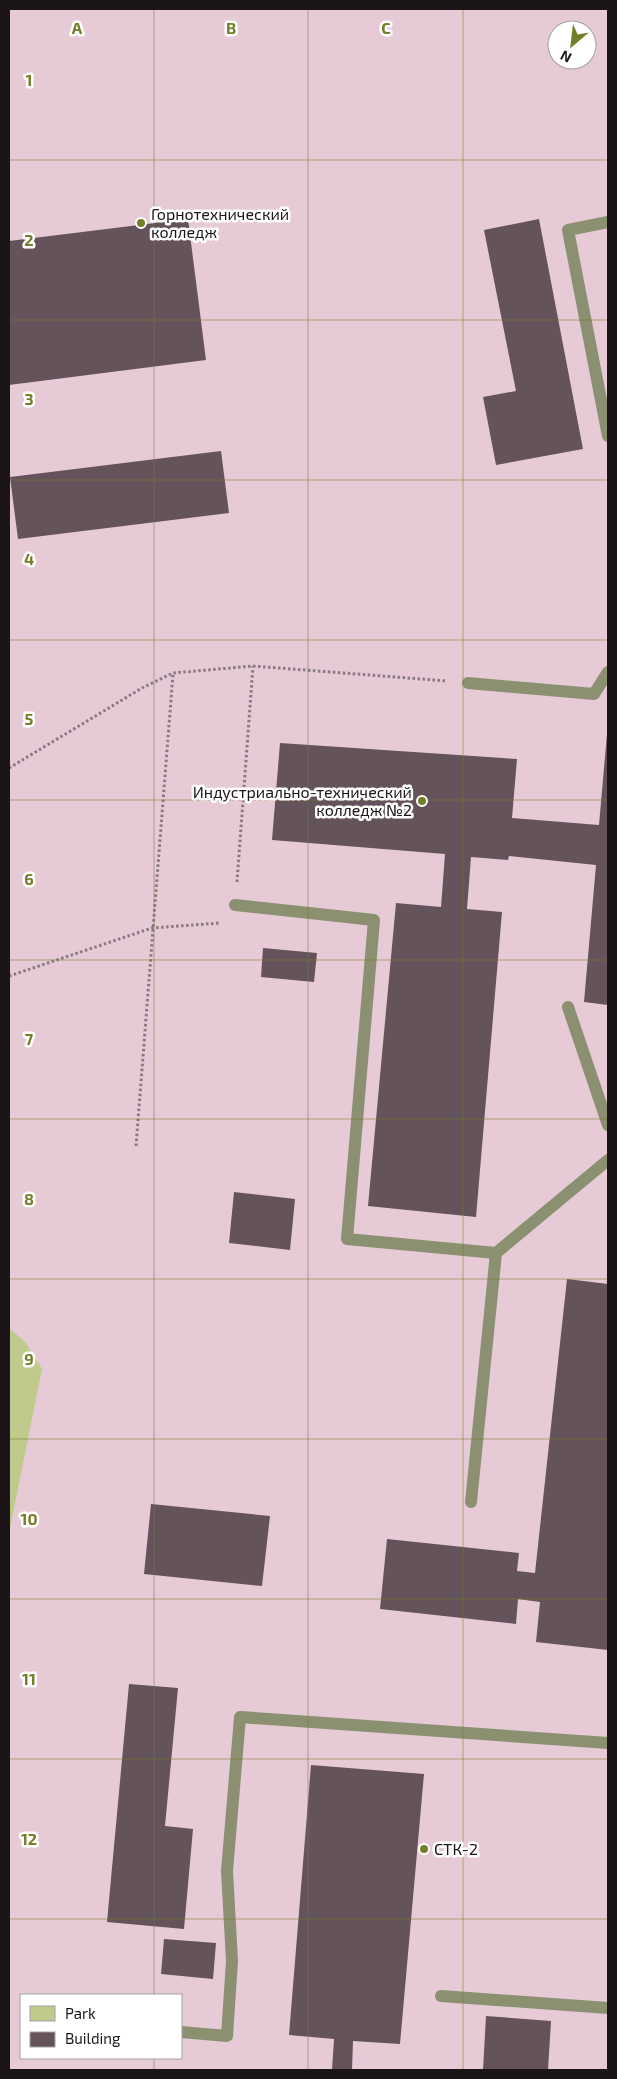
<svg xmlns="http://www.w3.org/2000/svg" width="617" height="2079" font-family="'Exo 2',sans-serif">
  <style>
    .built { fill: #e6cbd7; fill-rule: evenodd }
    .green { fill: #c0ca8c }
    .building { fill: #64535b }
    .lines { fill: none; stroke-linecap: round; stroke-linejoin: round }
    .path { stroke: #887a80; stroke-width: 3; stroke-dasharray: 2.5 2.5; stroke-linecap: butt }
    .lane { stroke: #8b9071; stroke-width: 12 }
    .grid { fill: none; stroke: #747e29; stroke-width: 1; stroke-opacity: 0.55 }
    .poi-dot { fill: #747e29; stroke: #fff; stroke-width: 2 }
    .labels { text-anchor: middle; stroke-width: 5; stroke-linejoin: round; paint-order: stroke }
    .poi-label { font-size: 16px; fill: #1c1518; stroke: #fff; text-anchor: start }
    .grid-label { font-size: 16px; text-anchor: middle; font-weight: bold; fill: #747e29; stroke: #fff; stroke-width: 5; stroke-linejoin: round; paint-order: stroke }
  </style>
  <rect width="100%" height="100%" fill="#ecd8e1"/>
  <path class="built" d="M9,9h599v2061h-599zM557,30h30v30h-30zM21,1995h160v63h-160z"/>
  <path class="green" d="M9,1328l17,15 16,26 -33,164z"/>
  <path class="building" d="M188,219l18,141 -197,25v-144z
    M539,219l44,230 -87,16 -13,-68 33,-6 -32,-161z
    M221,451l8,62 -211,26 -8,-62z
    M607,734l1,271 -24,-3 12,-137 -87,-9 -1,4 -37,-3 -4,52 35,3 -26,305 -108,-11 28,-303 45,4 4,-53 -173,-14 8,-97 237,16 -5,59 87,7z
    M263,948l54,5 -3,29 -53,-5z
    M234,1192l61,7 -5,51 -61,-7z
    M567,1279l41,5v366l-72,-8 4,-40 -22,-3 -2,25 -136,-15 7,-70 132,14 -2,18 18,2z
    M151,1504l119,12 -8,70 -118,-12z
    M129,1684l49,4 -13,138 28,3 -9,100 -77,-7z
    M311,1765l113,9 -24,270 -47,-3 -1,29h-20l2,-31 -45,-4z
    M164,1939l52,4 -3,36 -52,-5z
    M486,2016l65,5 -3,49h-65z"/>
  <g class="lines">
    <path class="path" d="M9,768l133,-80 31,-15 80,-7 194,15
      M237,882l16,-216
      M9,976l143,-48 68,-5
      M136,1146l37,-472"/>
    <path class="lane" d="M608,436l-40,-206 40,-8
      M468,683l126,11 14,-22
      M235,905l139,15 -27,319 149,14
      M568,1007l40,118
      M471,1502l25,-249 112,-93
      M441,1996l167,12
      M181,2032l46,4 5,-75 -5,-90 13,-154 368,26"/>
  </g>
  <path class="grid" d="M154,9v1986M308,9v2061M463,9v2061M9,160h599M9,320h599M9,480h599M9,640h599M9,800h599M9,960h599M9,1119h599M9,1279h599M9,1439h599M9,1599h599M9,1759h599M9,1919h599M154,2058v12"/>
  <g class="poi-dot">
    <circle cx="141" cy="223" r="5"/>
    <circle cx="422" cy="801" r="5"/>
    <circle cx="424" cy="1849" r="5"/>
  </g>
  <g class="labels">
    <g class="poi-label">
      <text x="151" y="220">Горнотехнический<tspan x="151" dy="18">колледж</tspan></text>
      <text x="412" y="798" text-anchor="end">Индустриально-технический<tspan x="412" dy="18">колледж №2</tspan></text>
      <text x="434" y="1855">СТК-2</text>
    </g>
  </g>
  <g class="grid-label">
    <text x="77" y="34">A</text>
    <text x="231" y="34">B</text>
    <text x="386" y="34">C</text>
    <text x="29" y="86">1</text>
    <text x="29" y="246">2</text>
    <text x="29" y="405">3</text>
    <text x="29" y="565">4</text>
    <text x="29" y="725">5</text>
    <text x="29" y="885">6</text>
    <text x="29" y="1045">7</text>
    <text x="29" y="1205">8</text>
    <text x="29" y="1365">9</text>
    <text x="29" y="1525">10</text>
    <text x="29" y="1685">11</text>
    <text x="29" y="1845">12</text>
  </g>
  <rect width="617" height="2079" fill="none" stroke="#1c1518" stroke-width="20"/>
  <rect x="20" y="1994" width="162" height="65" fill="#ffffff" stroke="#a4a1a3"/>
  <rect x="30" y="2006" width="25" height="15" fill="#c0ca8c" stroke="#a4a1a3"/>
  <text x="65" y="2019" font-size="15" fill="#1c1518">Park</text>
  <rect x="30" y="2032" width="25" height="15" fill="#64535b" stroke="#a4a1a3"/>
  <text x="65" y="2044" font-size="15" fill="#1c1518">Building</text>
  <g transform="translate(572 45) rotate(208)"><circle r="24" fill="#ffffff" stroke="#a4a1a3"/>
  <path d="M0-4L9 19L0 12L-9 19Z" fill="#747e29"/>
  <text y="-8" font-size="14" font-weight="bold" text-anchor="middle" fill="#1c1518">N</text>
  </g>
</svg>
